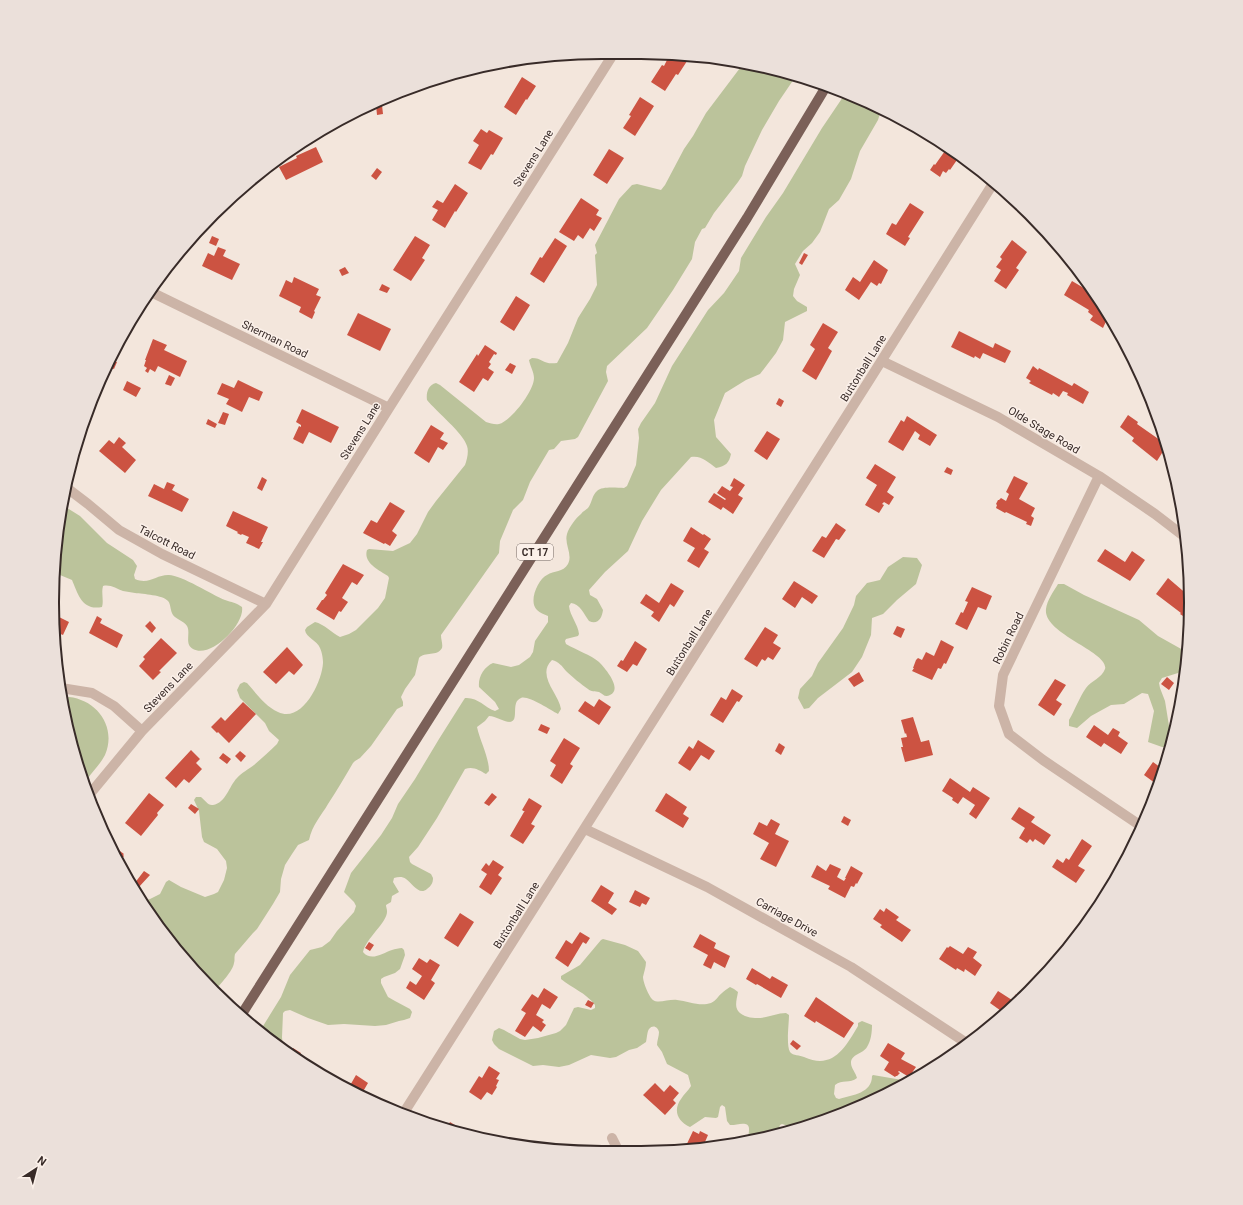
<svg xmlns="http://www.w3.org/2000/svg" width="1243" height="1205" font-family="Roboto,sans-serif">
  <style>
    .green { fill: #bbc39b }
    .building { fill: #cc5342 }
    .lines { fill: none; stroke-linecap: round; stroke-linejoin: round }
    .minor { stroke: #ccb4a7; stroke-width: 10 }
    .major { stroke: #7b6058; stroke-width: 10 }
    .labels { text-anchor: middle; stroke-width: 3; stroke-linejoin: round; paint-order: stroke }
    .shield { fill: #fbf0e9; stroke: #726662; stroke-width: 1 }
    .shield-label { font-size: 10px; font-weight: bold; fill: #382b28 }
    .street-label { font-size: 11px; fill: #382b28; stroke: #fbf0e9 }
    .rim { fill: none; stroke: #382b28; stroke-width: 2 }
  </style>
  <rect width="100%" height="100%" fill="#f3e6dc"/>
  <path class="green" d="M743,64l53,12 -17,25 -17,29 -17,36 -3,10 -4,6 -24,31 -9,15 -3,1 -7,13 -3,17 -19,31 -26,38 -40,38 -1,6 2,9 -30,56 -3,2 -14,2 -7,8 -5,1 -19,32 -7,18 -10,10 -13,31 -1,12 -58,82c0,5 2,9 1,13 -5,9 -17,3 -23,10l-4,17 -10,14 -4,8 2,5v4l-6,3 -26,37 -11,12 -5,3 -2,2c-8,14 -16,27 -25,41 -7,12 -16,21 -19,36l-11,5 -6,9 -7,11 -4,14 -1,13 -7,12 -16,25 -4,4 -18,21c-1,4 0,6 -1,9 -1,8 -14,21 -19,28l-49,-53 -23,-37 7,-2 10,-5 6,-12 3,-2 12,7 24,10 9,-3 4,-2 6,-12 3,-12 -1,-7 -9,-12 -13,-7 -2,-5 -3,-26 -5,-11 2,-3h5c4,3 7,9 12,8 13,-2 16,-19 24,-27 4,-5 12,-9 17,-13 8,-7 16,-14 23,-21l2,-4 -10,-9 -4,-8 -25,-25 -3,-8 3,-6 4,-2 3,1c9,10 18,23 31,29 24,12 44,-30 45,-49 0,-4 -1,-11 -3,-15 -3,-8 -14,-10 -15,-18l2,-3 8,-5c9,2 17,11 25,15l9,-3 7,-4 22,-22 7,-10 4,-20 -1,-2c-9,-6 -25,-13 -21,-26l2,-1 24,2 17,-8 7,-9 11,-22 8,-11 29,-36c2,-5 4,-14 2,-19 -3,-12 -31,-35 -40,-46 -1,-7 1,-15 9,-17l4,2 46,37c4,1 9,3 13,2 12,-3 35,-33 35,-46 0,-6 -4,-12 -5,-18l3,-2c11,0 11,7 25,5l11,-20 10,-25 12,-19 7,-14 -2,-30 2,-2 -2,-8 24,-46 13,-14 5,-1 24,6 4,-5 19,-36 9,-13 13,-23z
    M845,94l36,16 -3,10 -18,31 -9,28 -12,21 -10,9 -9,23 -8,11 -9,8 -8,13 5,11 -6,14 -1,7 4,5 10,6v4l-22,11 -2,18 -7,13 -16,21 -14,6 -21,13 -11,27 2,17 15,17c-2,9 -5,12 -15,14 -8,-6 -15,-13 -25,-11l-30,33 -19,31 -14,30 -23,21 -16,18 1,5 7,4 6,11c-1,8 -5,15 -14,11 -5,-7 -9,-17 -18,-18l-2,3c1,10 9,18 10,28l-1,2 -12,3 -1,2 1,3c10,6 25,11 33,18 6,6 24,27 11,33 -5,3 -7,-1 -11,-3 -4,-1 -8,0 -11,-3 -6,-4 -17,-13 -22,-18 -4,-5 -7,-9 -14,-11 -16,15 7,34 9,49l-3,5c-8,-4 -30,-19 -37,-16 -11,4 -1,23 -11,24 -7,0 -14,-6 -21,-6l-4,5 -8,6c3,14 12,30 12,44l-3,3c-7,-4 -13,-8 -21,-5l-28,49 -19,29 -9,10 1,5 2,2 19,10 2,4c0,5 -2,8 -6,11 -8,7 -15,-6 -21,-10 -4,-3 -8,-2 -12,-1l-1,4 6,10 -7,4 -1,6 -5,3c0,2 1,4 1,6 1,11 -21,27 -24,41 8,10 20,1 29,-2 3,-1 7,-2 10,-2l2,2 1,5 -5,14 -5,4 -11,4 -3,2v4l7,14 7,4 15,8 2,3 -2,6 -6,2 -5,1 -13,4 -11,1 -31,-2 -16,1 -20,-7 -18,-8 -5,1 -2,2 -1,24 1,11 -23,-17 21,-34 9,-22 20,-25 12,-3 8,-6 7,-10 17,-19 2,-6 -2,-4 -10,-10 7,-19 30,-38 11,-17 6,-14 17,-25 24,-40 24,-38 2,-3c13,-1 19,9 30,13l4,-2 -4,-7 -16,-15c-1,-10 5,-20 14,-24l18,4 8,-2 11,-8 3,-5 2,-11 13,-19v-6c-4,-2 -8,-3 -11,-6 -9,-8 1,-31 10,-35 7,-5 16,-2 21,-11 5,-10 -4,-20 -1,-30 2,-7 9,-16 14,-20 2,-3 5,-4 7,-6 4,-5 4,-13 9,-17 5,-5 20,-3 27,-3l3,-2 9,-21 3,-27 -1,-9 3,-6 14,-20 17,-37 36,-56 16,-17 15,-22 2,-13 25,-41 17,-24 39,-65z
    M64,506l16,10 27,27 26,17 4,6 -3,9 1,4c14,6 21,-4 33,-4 12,-1 44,20 57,25 6,2 12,3 17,7 3,17 -31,52 -49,42 -9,-5 -2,-16 -6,-23 -3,-5 -11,-7 -14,-11 -3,-4 -2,-11 -5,-14 -5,-6 -25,-7 -33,-8 -4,-1 -8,-1 -12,-2 -6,-2 -13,-7 -20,-5 -2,7 1,14 -1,21 -20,4 -24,-13 -30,-27l-12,-5h-3l-2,2 2,-47 5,-23z
    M903,557l14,1 5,7 -6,19 -19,16 -14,14 -11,4 -1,17 -9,22 -10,15 -34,26 -9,10 -5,1 -6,-11 2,-9 12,-13 6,-13 25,-35 11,-23 2,-9 11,-13 13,-3 8,-13z
    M1058,584h6l20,11 55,25 19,16 25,14 2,5 -4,15 -3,3 -16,5 -3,5 1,5 5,13 5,31 2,5 -3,10h-7l-14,-5 6,-31 -6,-17 -6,-1 -18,11 -13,1 -20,11 -14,12 -8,-2v-6c6,-10 10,-22 17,-32 5,-7 16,-10 19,-19 5,-17 -62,-35 -59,-60 1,-9 8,-18 12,-25z
    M69,697c28,3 48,30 36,58 -5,10 -14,18 -20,27l-14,-37 -8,-47z
    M603,939l22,6 13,6 8,11c0,5 -2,10 -3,15 0,5 6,20 10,23 5,4 16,-1 24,0 11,1 23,7 34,3 5,-2 7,-7 11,-10 2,-2 5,-4 8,-6l4,2 4,3c-2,11 -5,19 7,24 3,1 7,2 10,2 10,1 21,-5 31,-5l3,2c0,9 -3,30 1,37 3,4 10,3 14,5 29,13 41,-9 54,-31v-3l4,-2 10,4c0,7 -1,16 -5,22 -4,7 -16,7 -16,16 0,5 5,10 6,15 -7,6 -15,1 -22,7l-1,9 2,4 3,1c14,-4 33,-6 33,-23l1,-1 35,6 -24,15 -86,33 -16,-5 -2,1 -3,10 -30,5c1,-3 2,-7 2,-10 1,-11 -14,-4 -19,-5l-3,-4 -2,-14 -3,-2 -2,2 -2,10 -2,1 -11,-1 -15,10c-13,-6 -17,-17 -9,-28 3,-5 7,-8 10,-13l-3,-11 -21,-11 -5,-12 -5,-7c0,-4 2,-9 2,-13 -1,-5 -6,-8 -10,-3 -2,3 -2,9 -3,13l-9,6 -8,2 -13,7 -6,1 -19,-3 -22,10 -10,2 -16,-2 -10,1 -34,-17 -5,-5 -2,-4 2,-9 5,-3 5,2 16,9 5,1 13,-2 18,-5 4,-2 6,-6 8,-17 4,-1 13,3 4,-2v-3c-9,-12 -23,-17 -34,-26v-3l19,-11 21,-25z"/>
  <path class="building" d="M668,55l17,1 4,2 -11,17 -2,-1 -11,17 -14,-9 11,-17 2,1 3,-6 -1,-1z
    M522,77l14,9 -9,14 -1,-1 -10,16 -12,-8z
    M640,97l14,9 -19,30 -12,-8 8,-12 -2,-1z
    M376,105h6l1,9 -6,1z
    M481,129l6,4 2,-3 14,8 -10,17 -2,-1 -10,16 -13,-7 11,-18 -6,-4z
    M316,147l7,15 -37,18 -7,-13 18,-9 -1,-2z
    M947,148l12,9 -9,13 -1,-1 -3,4 -3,-2 -3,6 -10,-7 4,-6 1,1z
    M609,149l15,9 -17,26 -14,-9z
    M377,168l5,4 -6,8 -5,-4z
    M455,184l13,9 -12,19 -1,-1 -10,17 -13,-8 6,-10 -6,-3 5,-7 6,3z
    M581,198l18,12 -3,5 6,3 -8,13 -4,-3 -7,11 -5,-4 -4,6 -15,-9z
    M910,203l14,9 -16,25 2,1 -5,8 -19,-12 6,-11 4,2z
    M212,236l7,3 -3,7 -7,-3z
    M415,236l15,9 -8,13 3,2 -14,21 -18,-11z
    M555,238l12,8 -23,37 -14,-9 10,-17 2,1z
    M1012,240l15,12 -11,16 3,2 -13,19 -12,-8 7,-11 -5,-3 6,-8 -2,-2z
    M218,247l8,3 -3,6 17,8 -8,16 -30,-14 6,-13 6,3z
    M804,253l4,2 -6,10 -3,-2z
    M874,260l14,10 -7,14 -2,-1 -2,3 -6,-4 -12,18 -14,-10 8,-13 7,5z
    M345,267l4,6 -7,3 -3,-6z
    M294,277l25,12 -3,6 5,2 -7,14 1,1 -3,7 -13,-7 2,-5 -22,-11 7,-16 6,3z
    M1072,281l22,13 14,23 -5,11 -13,-8 3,-4 -5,-4 1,-2 -25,-15z
    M382,284l8,4 -3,5 -8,-3z
    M516,296l14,9 -16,26 -14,-9z
    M358,313l33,16 -11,22 -33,-16z
    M823,323l15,9 -10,16 4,3 -16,29 -14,-9 13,-22 -5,-4z
    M959,331l34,17 2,-5 16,8 -6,12 -22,-10 -3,6 -5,-3 -1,2 -23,-11z
    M153,339l14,6 -3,5 23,11 -7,16 -22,-11 -3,6 -5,-3 -2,4 -3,-2 2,-3 -3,-2 2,-6h-1z
    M485,345l12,8 -1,2 -2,-1 -5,8 2,2 -3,4 6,4 -6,9 -5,-3 -9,14 -15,-10 18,-28 1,2z
    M111,360l6,2 -3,7 -6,-2z
    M510,363l6,3 -4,8 -7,-4z
    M1033,366l5,4 1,-2 33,18 2,-3 15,9 -6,12 -16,-9 1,-2 -5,-2 -4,6 -6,-4 -1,2 -23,-12 2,-2 -5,-3z
    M169,375l6,3 -4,8 -6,-2z
    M238,380l25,12 -4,9 -10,-4 -7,15 -16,-8 3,-5 -12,-5 5,-11 12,5z
    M127,381l14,7 -5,9 -13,-7z
    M779,398l5,3 -3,6 -5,-3z
    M302,409l37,18 -8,16 -22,-11 -6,12 -10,-5 6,-13 2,1v-2l-5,-3z
    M223,412l6,2 -4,11 -7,-2z
    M1128,415l10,7 -1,2 30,21 -10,16 -25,-20 2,-3 -14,-11z
    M907,416l30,19 -7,11 -12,-7 2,-4 -5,-4 -12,20 -15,-9 13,-22 3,2z
    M208,419l9,5 -2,4 -9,-4z
    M431,425l13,8 -4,6 8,4 -5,7 -5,-3 -9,16 -15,-10z
    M767,431l13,8 -13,21 -13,-9z
    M119,437l7,6 -4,4 14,13 -11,13 -26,-22 10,-11 5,4z
    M875,464l21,13 -9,15 7,5 -5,8 -5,-3 -2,2 2,1 -5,8 -14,-8 12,-20 -11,-7z
    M947,467l6,3 -2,5 -7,-3z
    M1014,476l14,7 -9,16 16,9 -4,8 3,2 -3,8 -5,-2 1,-2 -21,-10 -1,1 -9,-5 1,-3 -1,-1 2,-4h1l2,-2 5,3 3,-7 -3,-2z
    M262,477l5,3 -5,11 -5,-3z
    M734,478l11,7 -7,10 5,3 -10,16 -10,-7 -2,3 -13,-8 6,-9 11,7 1,-1 -9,-6 5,-7 8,5 3,-4 -3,-1z
    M167,482l8,3 -3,5 17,9 -7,13 -34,-16 6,-12 10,5z
    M390,502l15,9 -13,20 5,4 -7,11 -5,-3 -1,1 -21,-11 8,-13 6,3z
    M233,511l35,16 -7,15h2l-4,7 -13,-6 3,-6 -7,-3 -1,1 -4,-2 1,-1 -12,-6z
    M836,523l10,7 -7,10 -3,-1 -12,19 -12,-7 10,-15 4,2z
    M691,527l12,8 1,-1 7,5 -7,10 5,3 -10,16 -12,-7 8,-13 -12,-7z
    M1105,549l20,13 7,-11 13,9 -15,21 -33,-20z
    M343,564l21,11 -7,10 -5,-3 -10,16 6,4 -7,10 -2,-1 -5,9 -18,-11 6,-9h1l4,-5 -2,-2z
    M1168,578l21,18 -1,20 -2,2 -6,-4 1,-1 -25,-19z
    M794,581l24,15 -6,8 -10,-7 -7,11 -13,-9z
    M671,583l13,8 -10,16 -4,-3 -11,18 -8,-6 3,-4 -14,-9 6,-9 13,9z
    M972,587l20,9 -6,14 -8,-3 -11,23 -12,-6 6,-12 2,1 5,-11 -3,-1z
    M54,609l6,2 -3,5 12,6 -6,13 -10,-4z
    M97,616l5,3 -2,4 23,12 -6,13 -28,-15z
    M150,621l6,7 -4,5 -7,-7z
    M897,626l8,3 -4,9 -8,-4z
    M765,627l13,8 -5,8 8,5 -8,12 -5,-3 -3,4 -3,-2 -5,8 -13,-8z
    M161,638l16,15 -18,18 2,1 -8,8 -14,-14 6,-7 -2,-2z
    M941,640l13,7 -8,17 -2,-1 -3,6 -3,-1 -6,12 -20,-9 2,-3h-1l3,-8 2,-2 4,2 4,-8 8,4z
    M635,641l12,8 -10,17 -4,-2 -6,8 -10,-6 4,-6 2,1z
    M287,647l16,18 -9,10 -5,-4 -13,13 -13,-12z
    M859,672l5,9 -10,6 -6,-8z
    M1167,677l7,6 -5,7 -8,-6z
    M1055,679l11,6 -10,15 6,4 -8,12 -16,-11z
    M732,689l11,7 -4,6 -2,-1 -14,22 -13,-8 11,-18 5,3z
    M599,699l12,8 -12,18 -21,-14 7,-10 9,6z
    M243,702l13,12 -27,29 -11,-11 -1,1 -6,-6 10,-10 4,4z
    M913,717l8,25 8,-2 4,15 -28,7 -4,-15h2l-2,-9 6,-1 -1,-4 -1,1 -4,-14z
    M541,724l9,4 -3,6 -9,-4z
    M1094,725l14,10 5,-7 7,4 -2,4 10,7 -7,11 -17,-11 -3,4 -15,-10z
    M564,738l16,10 -10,16 3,2 -11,18 -12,-8 6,-11 -6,-4z
    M698,740l17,11 -6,9 -8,-5 -11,16 -12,-8 11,-17 4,3z
    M779,743l6,4 -4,8 -6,-4z
    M191,750l9,9 -4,4 6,6 -13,14 -5,-4 -8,9 -11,-10z
    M240,751l6,5 -5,6 -6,-6z
    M223,753l8,6 -4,5 -8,-6z
    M1153,762l11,8 -5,16 -15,-11z
    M950,778l20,14 3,-5 17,11 -14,21 -7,-5 6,-9 -12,-8 -5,7 -6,-4 1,-2 -11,-7z
    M149,793l15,12 -7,8 1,2 -17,21 -16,-13z
    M492,793l5,4 -8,9 -5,-3z
    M666,793l21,14 -4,7 6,4 -6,10 -28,-17z
    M529,798l13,8 -11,18 4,2 -12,18 -13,-8 14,-24h1l-3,-2z
    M191,804l8,5 -4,5 -7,-6z
    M1019,807l16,10 -4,5 20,13 -7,10 -9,-6 -2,3 -3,-3 -3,4 -8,-5 6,-10 -14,-9z
    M844,816l7,4 -3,6 -7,-4z
    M771,819l9,5 -5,10 14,7 -13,26 -16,-8 9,-16 -16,-9 6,-12 8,4z
    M1082,839l10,7 -14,20 7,4 -9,13 -24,-16 5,-8 6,4 3,-5 3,2z
    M109,843l15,11 -1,1 1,1 -3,4 -4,-3 -1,1 -7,-12 -1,-2z
    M493,860l11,7 -6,8 4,3 -11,17 -12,-8 8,-13 -6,-4 5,-7 3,3z
    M830,864l11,5 -4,8 7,4 2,-3h-1l6,-12 12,7 -6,11 -1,-1 -2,4 -3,-1 -6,12 -17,-9 2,-3 -19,-9 6,-12 9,6z
    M144,871l6,4 -12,13 -4,-4z
    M601,885l13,8 -6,10 9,6 -5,6 -21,-14z
    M635,890l15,8 -4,7 -4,-2 -2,4 -11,-5z
    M886,908l13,9 -3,3 15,10 -9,12 -22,-15 2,-2 -9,-6 7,-10 4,3z
    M460,913l14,9 -16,25 -14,-9z
    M580,932l10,6 -4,6 -3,-2 -15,25 -13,-9 11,-18 6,4z
    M700,934l16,9 -2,5 16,8 -5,12 -11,-6 -3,7 -8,-4 5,-10 -15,-8z
    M369,942l5,3 -4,6 -5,-3z
    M950,946l13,8 5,-7 9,5 -4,6 9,7 -7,11 -10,-7 -1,3 -7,-4 -1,2 -17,-11 8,-12 1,1z
    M419,958l8,5 3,-4 10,6 -9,15 4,3 -11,17 -18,-12 4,-7 6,4 6,-9 -10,-7z
    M752,968l18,11 2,-3 16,9 -7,13 -24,-14 -1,1 -10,-6z
    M544,988l14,9 -8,12 -8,-5 -6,11 8,5 -2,2 4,3 -5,7 -8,-6 -8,11 -10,-6 11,-18 -5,-3 11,-16 6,4z
    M998,991l14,9 4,-6 5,3 -17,16 -14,-10z
    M816,997l38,26 -10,15 -28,-17 -1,2 -11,-7z
    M588,1000l6,3 -3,5 -6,-3z
    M793,1040l8,6 -4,4 -7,-6z
    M888,1043l17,10 -4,6 15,8 -7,10 -10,-6 -1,1 2,1 -3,3h-1l-1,1 -11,-7 5,-8 -9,-6z
    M293,1048l8,5 -3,4 -8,-6z
    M489,1066l11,7 -4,6 3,1 -3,6 1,1 -5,8 -5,-3 -6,8 -12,-8 10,-16 3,2z
    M356,1075l12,8 -7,12 -13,-6z
    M655,1083l9,9 6,-7 9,8 -6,7 3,3 -11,12 -22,-20z
    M450,1122l13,8 -2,2 -15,-3z
    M693,1131l6,3 1,-3 8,4 -3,7 5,2 -1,2 -24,4h-1z"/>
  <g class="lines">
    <path class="minor" d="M151,292l238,116
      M882,361l116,56 101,59 56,38 30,23
      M1099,476l-96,199 -4,31 10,28 34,26 98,66
      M67,488l21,16 31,26 43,24 104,50
      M61,688l31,5 22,13 28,25
      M89,795l53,-64 124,-127 123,-196 225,-355
      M585,829l122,58 144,80 117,77
      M403,1114l467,-735 124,-197
      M612,1138l6,12"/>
    <path class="major" d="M240,1017l507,-799 80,-133"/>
  </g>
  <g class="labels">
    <rect class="shield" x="517" y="544" width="36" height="16" rx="3"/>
    <g class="shield-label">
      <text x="535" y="556">CT 17</text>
    </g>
    <g class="street-label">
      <text transform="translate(533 158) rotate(-58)" y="4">Stevens Lane</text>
      <text transform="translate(275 339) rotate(26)" y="4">Sherman Road</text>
      <text transform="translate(863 368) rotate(-58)" y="4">Buttonball Lane</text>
      <text transform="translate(1044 430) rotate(31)" y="4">Olde Stage Road</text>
      <text transform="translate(360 431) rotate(-58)" y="4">Stevens Lane</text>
      <text transform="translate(167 542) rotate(27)" y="4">Talcott Road</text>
      <text transform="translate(1008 638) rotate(-64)" y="4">Robin Road</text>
      <text transform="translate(689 642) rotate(-58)" y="4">Buttonball Lane</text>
      <text transform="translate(168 687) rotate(-46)" y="4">Stevens Lane</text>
      <text transform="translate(516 915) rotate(-58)" y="4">Buttonball Lane</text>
      <text transform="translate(787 917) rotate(29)" y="4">Carriage Drive</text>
    </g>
  </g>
  <path d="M0 0H1243V1205H0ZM602 59H641A543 543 0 0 1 1184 602V603A543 543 0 0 1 641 1146H602A543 543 0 0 1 59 603V602A543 543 0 0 1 602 59Z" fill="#ebe0da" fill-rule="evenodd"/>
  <path class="rim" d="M602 59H641A543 543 0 0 1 1184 602V603A543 543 0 0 1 641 1146H602A543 543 0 0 1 59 603V602A543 543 0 0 1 602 59Z"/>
  <g transform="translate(36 1169) rotate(36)" stroke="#fbf0e9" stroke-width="3" paint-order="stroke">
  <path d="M0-3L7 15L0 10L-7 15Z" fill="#382b28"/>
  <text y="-6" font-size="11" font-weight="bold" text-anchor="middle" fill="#382b28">N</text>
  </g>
</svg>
